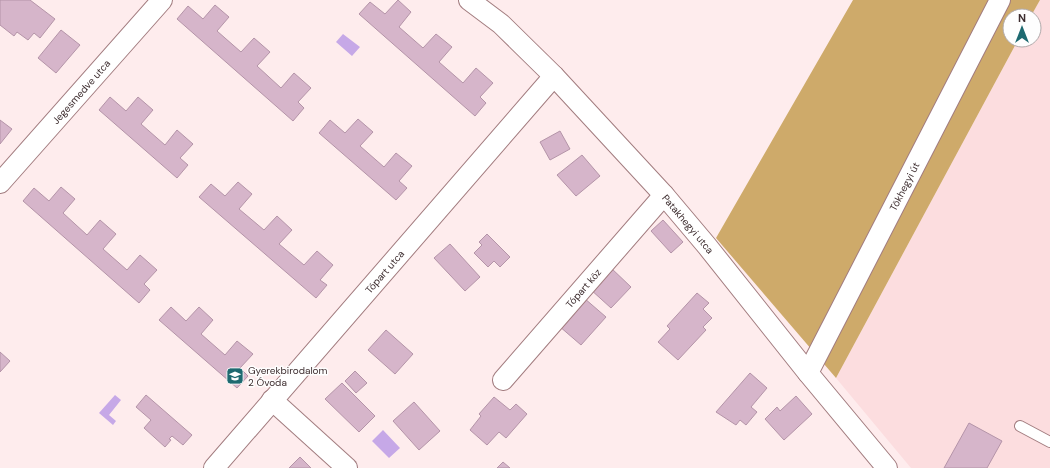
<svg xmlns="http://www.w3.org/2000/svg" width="1050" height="468" font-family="'DM Sans',sans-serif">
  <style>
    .built { fill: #fcdddf }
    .forest { fill: #ceaa6a }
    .water { fill: #c6a8e7 }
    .building { fill: #d6b5ca; stroke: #b494a8 }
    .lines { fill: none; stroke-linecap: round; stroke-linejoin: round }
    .lane-casing { stroke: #a27c7f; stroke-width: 12 }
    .street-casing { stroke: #a27c7f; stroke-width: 22 }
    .lane { stroke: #fff; stroke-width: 10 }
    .street { stroke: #fff; stroke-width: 20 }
    .labels { text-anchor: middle; stroke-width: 3; stroke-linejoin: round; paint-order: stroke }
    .street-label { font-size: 10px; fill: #3d2d2f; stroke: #fefefe }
    .poi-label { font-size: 10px; fill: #3d2d2f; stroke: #fefefe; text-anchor: start }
  </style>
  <rect width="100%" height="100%" fill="#feeced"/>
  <path class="built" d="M1040,0h10v468h-139l-75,-90 182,-338h16v-24h-3z"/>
  <path class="forest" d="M853,0h187l-9,16h-21v24h8l-182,338 -120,-140z"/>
  <path class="water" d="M343,34l17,13 -8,9 -16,-14z
    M115,395l6,5 -12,15 7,6 -3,4 -14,-12z
    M383,430l17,18 -11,10 -17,-17z"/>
  <path class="building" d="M0,0h30l25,19 -15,19 -6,-5 -6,7 -11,-8 -3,4 -14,-11z
    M398,0l13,12 -12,15 24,21 13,-14 16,13 -13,15 24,21 13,-15 17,15 -13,14 6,6 -11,13 -116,-102 11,-12 15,12z
    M215,5l14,12 -12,14 24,21 13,-14 16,14 -13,14 24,22 13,-15 17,15 -13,14 6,6 -11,13 -116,-102 11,-13 15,13z
    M61,30l19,15 -24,28 -18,-15z
    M110,97l16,14 12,-14 15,13 -12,14 24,21 12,-15 16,14 -13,14 8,7 -11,13 -78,-68z
    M358,119l15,13 -13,14 24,21 12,-14 16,13 -13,15 8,7 -11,12 -77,-67 11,-13 15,13z
    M0,120l12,9 -12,15z
    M560,131l10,18 -20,11 -10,-18z
    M582,155l18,21 -24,20 -19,-21z
    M238,182l14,12 -13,15 25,21 13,-14 15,14 -13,14 25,21 13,-14 16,14 -13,15 7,5 -11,13 -117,-101 12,-13 14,12z
    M61,187l14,12 -12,14 24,22 13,-15 16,14 -13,15 24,21 13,-15 17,15 -13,14 6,6 -11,13 -116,-102 11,-13 15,13z
    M663,220l20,22 -12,11 -20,-22z
    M487,234l23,23 -10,10 -6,-6 -6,6 -14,-14 8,-8 -3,-3z
    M450,244l30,33 -15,14 -31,-33z
    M610,267l21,20 -20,21 -21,-19z
    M697,293l12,10 -6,6 9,9 -9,9 3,3 -28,30 -20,-18 12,-13 -3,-3z
    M584,298l22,19 -25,28 -22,-19z
    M171,307l15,14 13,-14 14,13 -12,14 24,21 12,-14 16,13 -13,14 8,8 -11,12 -78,-68z
    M386,330l27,24 -18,20 -27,-24z
    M0,352l10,9 -10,11z
    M355,371l12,12 -11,10 -11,-12z
    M750,373l17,15 -16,19 6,5 -11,13 -6,-5 -4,5 -20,-13z
    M342,383l33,33 -16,16 -34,-33z
    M146,395l46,40 -9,10 -11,-9 -3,3 2,1 -6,7 -21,-19 7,-8 -15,-13z
    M796,396l16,18 -28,26 -19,-21 12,-12 3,4z
    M494,397l16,13 6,-6 11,10 -21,24 -7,-6 -12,13 -17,-15 11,-14 -2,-2z
    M414,402l26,29 -21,19 -26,-29z
    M969,423l33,18 -15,27h-43z
    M300,457l11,11h-22z
    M503,462l7,6h-13z"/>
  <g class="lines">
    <g class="lane-casing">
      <path id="lane" d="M1020,426l30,16"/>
    </g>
    <g class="street-casing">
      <g id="street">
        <path id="s1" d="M469,0l32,24 53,52 110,119 43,51 101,127 79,95"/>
        <path id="s2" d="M0,183l162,-183"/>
        <path id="s3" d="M808,373l192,-373"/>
        <path id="s4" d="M503,380l161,-185"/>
        <path d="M272,400l75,68"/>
        <path id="s5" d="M214,468l340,-392"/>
      </g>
    </g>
    <use href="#lane" class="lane"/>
    <use href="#street" class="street"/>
  </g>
  <defs>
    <g id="school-square" transform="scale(0.9)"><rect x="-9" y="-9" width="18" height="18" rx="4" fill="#1d6970" stroke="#fefefe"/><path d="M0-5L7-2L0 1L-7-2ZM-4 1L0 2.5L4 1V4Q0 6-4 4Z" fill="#fff"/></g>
  </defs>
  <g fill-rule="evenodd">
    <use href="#school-square" x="235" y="376"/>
  </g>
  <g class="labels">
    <g class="street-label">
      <text dy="4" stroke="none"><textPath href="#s2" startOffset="122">Jegesmedve utca</textPath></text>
      <text dy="4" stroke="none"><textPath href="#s3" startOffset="210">Tökhegyi út</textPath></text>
      <text dy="4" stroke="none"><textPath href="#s1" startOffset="314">Patakhegyi utca</textPath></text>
      <text dy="4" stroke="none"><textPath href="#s5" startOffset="260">Tópart utca</textPath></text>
      <text dy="4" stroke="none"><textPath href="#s4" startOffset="122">Tópart köz</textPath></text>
    </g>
    <g class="poi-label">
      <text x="248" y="374">Gyerekbirodalom<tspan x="248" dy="12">2 Óvoda</tspan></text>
    </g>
  </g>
  <g transform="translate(1022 28)"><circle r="19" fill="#fefefe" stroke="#b1aaab"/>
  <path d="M0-3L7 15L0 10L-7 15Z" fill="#1d6970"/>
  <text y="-6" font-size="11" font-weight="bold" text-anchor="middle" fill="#3d2d2f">N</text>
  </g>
</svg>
